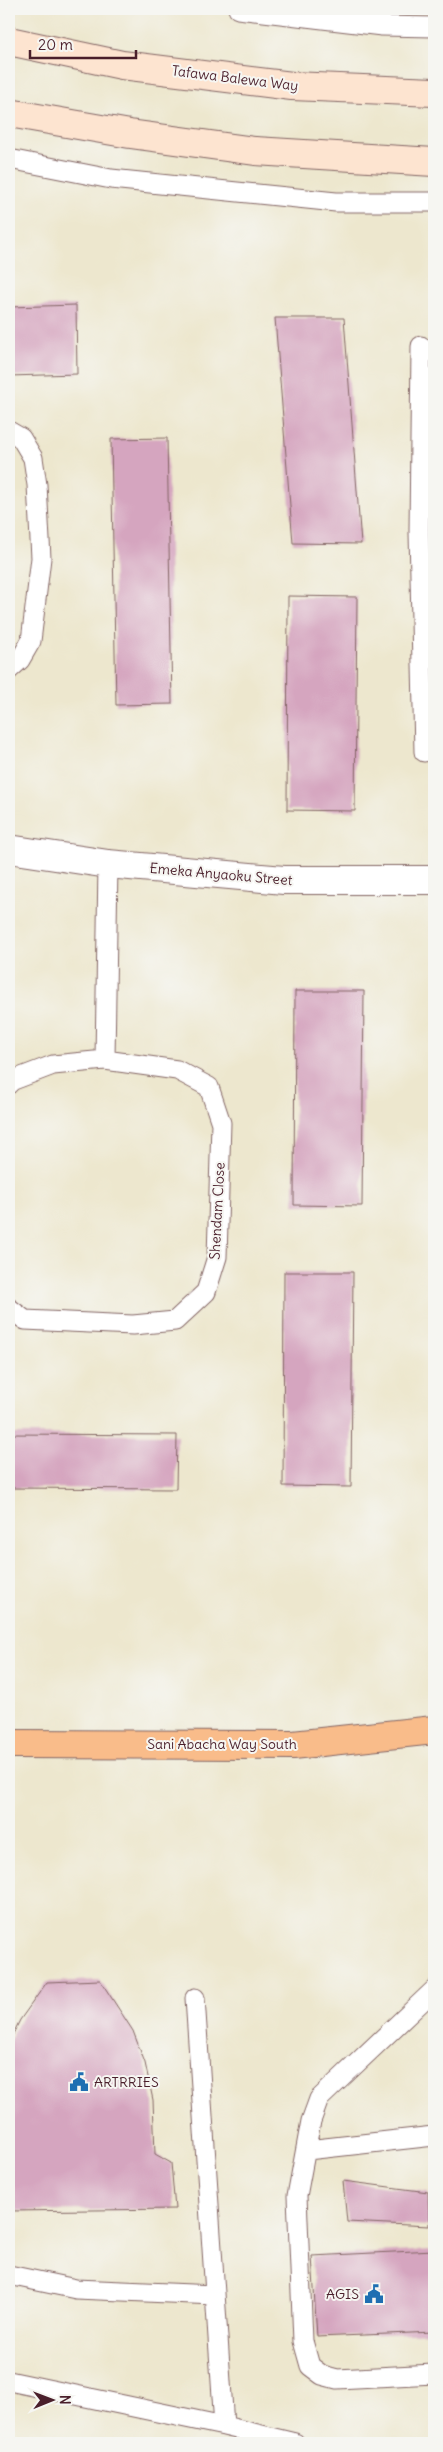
<svg xmlns="http://www.w3.org/2000/svg" width="443" height="2452" font-family="Delius,sans-serif">
  <style>
    .building { fill: #d5a5bf }
    .lines { fill: none; stroke-linecap: round; stroke-linejoin: round }
    .service-casing { stroke: #836564; stroke-width: 21 }
    .minor-casing { stroke: #836564; stroke-width: 30 }
    .secondary-casing { stroke: #836564; stroke-width: 30 }
    .motorway-casing { stroke: #836564; stroke-width: 30 }
    .service { stroke: #fff; stroke-width: 19 }
    .minor { stroke: #fff; stroke-width: 28 }
    .secondary { stroke: #fde4d0; stroke-width: 28 }
    .motorway { stroke: #f9bc8a; stroke-width: 28 }
    .labels { text-anchor: middle; stroke-width: 4; stroke-linejoin: round; paint-order: stroke }
    .street-label { font-size: 14px; fill: #4a1f2b; stroke: #f6f6f2 }
    .poi-label { font-size: 14px; fill: #4a1f2b; stroke: #f6f6f2; text-anchor: start }
  </style>
  <rect width="100%" height="100%" fill="#f6f6f2"/>
  <filter id="ink" filterUnits="userSpaceOnUse"><feTurbulence type="fractalNoise" baseFrequency=".02" numOctaves="2"/><feDisplacementMap in="SourceGraphic" scale="10" xChannelSelector="R" yChannelSelector="G"/><feConvolveMatrix kernelMatrix="1 2 1 2 8 2 1 2 1" color-interpolation-filters="sRGB"/></filter>
  <filter id="wash" filterUnits="userSpaceOnUse"><feTurbulence type="fractalNoise" baseFrequency=".0096" numOctaves="4" result="noise"/><feDisplacementMap in="SourceGraphic" scale="20" xChannelSelector="R" yChannelSelector="G"/><feGaussianBlur stdDeviation="1.12" result="paint"/><feColorMatrix in="noise" values="0 0 0 0 0 0 0 0 0 0 0 0 0 0 0 0 0 1.4 0 .05"/><feComposite in="paint" operator="in"/></filter>
  <g filter="url(#wash)">
    <rect width="100%" height="100%" fill="#ede7ce"/>
    <g id="blocks">
      <path class="building" d="M76,305l1,69 -68,2v-69z
        M275,318h69l17,226 -68,-1z
        M167,438l5,266 -56,1 -5,-266z
        M288,596l69,1 -2,214 -68,-1z
        M295,991h69l-2,215 -68,-1z
        M284,1272h69l-2,215 -68,-1z
        M9,1434l168,1 -1,54 -167,-1z
        M100,1980l33,51 12,32 8,37 2,54 16,9 4,46 -166,2v-169l11,-22 27,-38z
        M343,2181l85,11 1,34 -82,-4z
        M434,2250v82l-117,5 -5,-81z"/>
    </g>
  </g>
  <g filter="url(#ink)">
    <use href="#blocks" fill-opacity="0" stroke="#836564" stroke-width="1"/>
    <g class="lines">
      <g class="service-casing">
        <path id="service" d="M238,9l144,17 52,1
          M9,159l102,20 225,23h98
          M421,346l-2,186 5,220
          M9,431l12,7 12,20 4,27 4,73 -10,83 -11,19 -11,10
          M105,1060l3,-196
          M9,1084l2,-3 42,-16 52,-5 72,10 32,17 12,36 -4,134 -11,35 -31,29 -42,4 -108,-5 -16,-12
          M434,1990l-115,109 -8,22 -14,75 6,145 7,25 12,9 15,4 97,-5
          M195,1998l29,428
          M307,2150l127,-14
          M9,2275l67,14 139,6
          M9,2381l215,45 71,17"/>
      </g>
      <g class="minor-casing">
        <path id="minor" d="M9,849l99,15 176,16h150"/>
      </g>
      <g class="secondary-casing">
        <path id="secondary" d="M9,41l113,24 170,21 142,6
          M9,113l121,21 125,17 179,11"/>
      </g>
      <g class="motorway-casing">
        <path id="motorway" d="M9,1744l284,1 141,-15"/>
      </g>
      <use href="#service" class="service"/>
      <use href="#minor" class="minor"/>
      <use href="#secondary" class="secondary"/>
      <use href="#motorway" class="motorway"/>
    </g>
  </g>
  <defs>
    <g id="civic-bare" transform="scale(1.5)"><path d="M-.6-6.5H3V-4.5H.6V-3L4-1V1h2V6H-6V1h2V-1L-.6-3ZM-1.2 2.5V6h2.4V2.5Z" fill="#1f6fb2" stroke="#f6f6f2" stroke-width="2.5" paint-order="stroke"/></g>
  </defs>
  <g fill-rule="evenodd">
    <use href="#civic-bare" x="79" y="2082"/>
    <use href="#civic-bare" x="374" y="2294"/>
  </g>
  <g class="labels">
    <g class="street-label">
      <text transform="translate(235 78) rotate(7)" y="5">Tafawa Balewa Way</text>
      <text transform="translate(221 874) rotate(5)" y="5">Emeka Anyaoku Street</text>
      <text transform="translate(217 1211) rotate(-87)" y="5">Shendam Close</text>
      <text x="222" y="1749">Sani Abacha Way South</text>
    </g>
    <g class="poi-label">
      <text x="94" y="2087">ARTRRIES</text>
      <text x="359" y="2299" text-anchor="end">AGIS</text>
    </g>
  </g>
  <rect width="443" height="2452" fill="none" stroke="#f6f6f2" stroke-width="30"/>
  <g transform="translate(52 2400) rotate(89)" stroke="#f6f6f2" stroke-width="4" paint-order="stroke">
  <path d="M0-4L9 19L0 12L-9 19Z" fill="#4a1f2b"/>
  <text y="-8" font-size="14" font-weight="bold" text-anchor="middle" fill="#4a1f2b">N</text>
  </g>
  <path d="M30 50v8h106v-8" fill="none" stroke="#4a1f2b" stroke-width="2.5"/>
  <text x="38" y="50" font-size="15" fill="#4a1f2b" stroke="#f6f6f2" stroke-width="4" paint-order="stroke">20 m</text>
</svg>
